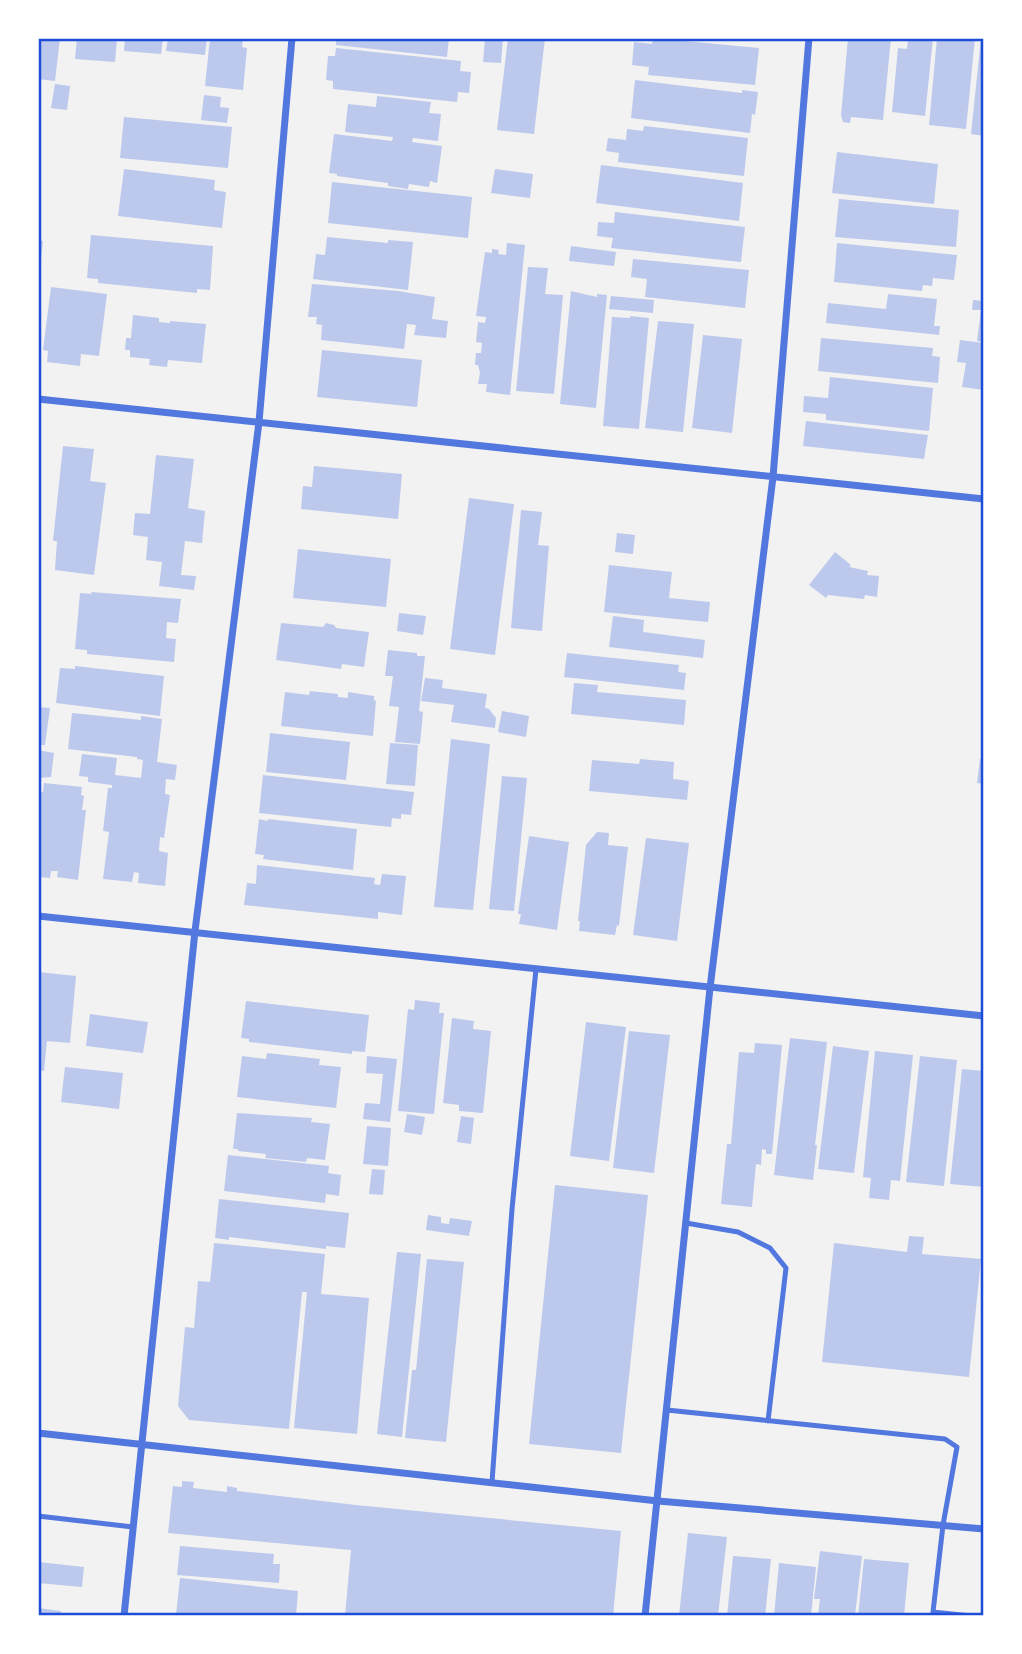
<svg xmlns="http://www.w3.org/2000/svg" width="1022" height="1654" font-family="Lora,serif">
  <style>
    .building { fill: #bdc9ec }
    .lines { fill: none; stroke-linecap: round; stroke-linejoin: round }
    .service { stroke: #5277de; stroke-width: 5 }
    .minor { stroke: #5277de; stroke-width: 7 }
    .neatline { fill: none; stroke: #1d4ed8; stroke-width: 2.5 }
  </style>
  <rect width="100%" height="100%" fill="#f2f2f2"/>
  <path class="building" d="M38,38h22l-5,43 -17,-2z
    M77,38h40l-2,24 -40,-3z
    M125,38h38l-2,16 -37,-3z
    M168,38h39l-2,17 -39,-4z
    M210,38h33l-1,9 5,1 -4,42 -38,-4z
    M336,38h113l-2,19 -111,-12z
    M485,38h18l-2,25 -18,-1z
    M508,38h37l-11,96 -37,-4z
    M653,38l106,10 -4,37 -107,-10 1,-8 -17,-2 2,-23 18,2z
    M848,38h43l-8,82 -32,-3 -1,6 -7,-1 -2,-7z
    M908,38h25l-8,78 -33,-4 6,-64 9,1z
    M937,38h38l-9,91 -37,-4z
    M981,38h3v98l-13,-2z
    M336,48l125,13 -1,10 11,1 -2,21 -11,-1 -1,10 -124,-13v-8l-7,-1 2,-24h7z
    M635,80l107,13v-3l16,2 -3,23 -3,-1 -2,19 -119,-15z
    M55,84l15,2 -3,24 -16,-2z
    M204,95l17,2 -1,10 9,1 -2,15 -26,-3z
    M377,96l54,6 -2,11 12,1 -3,27 -25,-3 -1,4 30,4 -5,37 -7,-2 -1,6 -20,-3 -1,5 -20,-3v-3l-51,-7v-2l-8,-1 5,-39 58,7 1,-4 -48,-5 3,-28 28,3z
    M124,117l108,10 -4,41 -108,-10z
    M644,126l104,12 -4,38 -126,-14 1,-9 -13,-2 2,-13 18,2 1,-11 16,2z
    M837,152l101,12 -4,40 -102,-11z
    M601,165l142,18 -4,38 -143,-18z
    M124,169l91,11 -1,10 12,2 -4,36 -104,-12z
    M495,169l38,5 -3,24 -39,-5z
    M332,182l140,15 -4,41 -140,-15z
    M839,199l120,11 -3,37 -121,-10z
    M615,212l130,15 -4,35 -130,-14 2,-10 -16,-2 1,-14 16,1z
    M91,235l122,11 -3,44 -13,-1v4l-99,-10v-4l-11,-1z
    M327,237l61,6v-3l25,2 -5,48 -95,-11 3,-25 9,1z
    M38,240l5,1 -3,26h-2z
    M507,243l18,2 -15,150 -24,-3 1,-8h-9l2,-11 -2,-8h-3l1,-12h5l1,-10 -6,-1 2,-20 7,1 1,-6 -10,-1 9,-64 7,1v-4l7,1 -1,4 8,1z
    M837,243l120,12 -3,25 -21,-2 -1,8 -9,-1 -1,6 -88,-9z
    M571,246l45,6 -2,14 -45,-5z
    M633,259l116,11 -4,38 -100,-11 2,-18 -16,-2z
    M528,267l20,1 -3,26 18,1 -9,99 -38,-3z
    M312,284l86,7 37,6 -3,22 16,2 -2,17 -32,-3 2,-10 -9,-1 -3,25 -83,-9 1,-15 -6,-1 1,-7h-9z
    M51,287l56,7 -8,62 -18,-2 -1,12 -33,-4 1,-11 -5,-1z
    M571,291l26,6v-3l10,1 -11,113 -36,-4z
    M888,294l49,5 -3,27h6l-1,9 -113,-12 2,-20 58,6z
    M611,296l43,4 -1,13 -44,-4z
    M973,300l11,1v41l-7,-1 4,-31h-9z
    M133,315l26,3v4l11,1v-2l36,3 -4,39 -34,-3 -1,7 -18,-2 1,-6 -20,-2v-7h-5l1,-12h5z
    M630,316l19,2 -10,111 -36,-3 9,-109 18,1z
    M658,321l36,3 -11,108 -38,-4z
    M703,335l39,4 -10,94 -40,-5z
    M821,338l112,10 -1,8 8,1 -2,26 -120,-12z
    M960,340l24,3v47l-22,-3 4,-24 -9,-1z
    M322,350l100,10 -5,47 -100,-10z
    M830,377l103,11 -4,43 -103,-11v-6l-23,-2 1,-16 24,2z
    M806,421l122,14 -4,24 -121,-13z
    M63,446l31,3 -4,32 16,2 -12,92 -39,-5 2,-29h-4z
    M156,455l38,4 -6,49 17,3 -3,32 -17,-2 -4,34 15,1 -2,14 -35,-4 3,-24 -16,-2 2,-23 -15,-2 2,-22 15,1z
    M314,466l88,8 -4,45 -97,-10 2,-23 9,1z
    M469,498l45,6 -19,151 -45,-6z
    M521,510l21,2 -4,33 11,1 -7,85 -31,-3z
    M617,533l18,2 -2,19 -18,-2z
    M298,549l93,10 -5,48 -93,-9z
    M835,552l16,13 -2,2 19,4 -1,4 12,1 -2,21 -12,-2 -1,4 -36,-4 -2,3 -17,-13z
    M609,565l63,7 -3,26 41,4 -2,20 -104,-10z
    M91,592l90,7 -3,24 -11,-1 -1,16 10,1 -2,23 -87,-8v-4l-12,-1 5,-56 12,1z
    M399,613l27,3 -3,19 -26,-4z
    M613,616l31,4 -1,12 62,8 -2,18 -94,-11z
    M281,623l42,4 3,-4 8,2 2,3 33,4 -5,35 -22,-3 -1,5 -65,-9z
    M388,650l29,3v3h8l-6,55 4,1 -3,32 -25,-2 4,-35 -10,-1 4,-30h-8z
    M567,653l112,12 -1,7 8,1 -2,17 -120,-13z
    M75,666l89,10 -4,40 -104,-13 4,-35 15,1z
    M425,678l18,2 -1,8 45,6 -2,14 4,1 7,9 -1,10 -44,-6 3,-17 -33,-4z
    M574,683l24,2 -1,7 89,8 -2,25 -113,-11z
    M310,691l28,3v3l10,1v-6l26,4v4l2,1 -3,35 -92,-10 4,-34 24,3z
    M38,707l12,1 -5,37h-7z
    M502,711l27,5 -3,21 -28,-5z
    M72,713l69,7v-4l21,3 -5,43 20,3 -2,15 -9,-1 -1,15 5,1 -6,43 -4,-1 -1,14 9,2 -3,33 -27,-3 1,-10 -5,-1 -2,10 -29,-3 6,-47 -6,-1 5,-43h4v-3l-24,-3v-5l-9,-1 3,-22 35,4 -2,17 26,3 2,-18 -6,-1v-2l-69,-8z
    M270,733l80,9 -4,38 -80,-8z
    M451,739l39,5 -17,166 -39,-3z
    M390,743l28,2 -3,41 -29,-2z
    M38,750l16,3 -3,24 -13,1z
    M640,759l34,3 -1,17 16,2 -2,19 -98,-9 3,-31 47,4z
    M980,759h4v25l-7,-1z
    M263,775l151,17 -3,23 -10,-1v5l-9,-1 -1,9 -132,-14z
    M502,776l25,2 -13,133 -25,-2z
    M44,783l38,4 -1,8 3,1 -2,14h4l-8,70 -21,-3 1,-6h-7l-1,7 -12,-1v-85h5z
    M259,819l9,2v-2l89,10 -4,41 -90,-11 1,-4 -9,-1z
    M597,832l12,1 -1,12 20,2 -9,79 -2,-1 -2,10 -36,-4 1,-10h-2l8,-76z
    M529,836l40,6 -12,88 -38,-6 2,-10h-3z
    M646,838l43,5 -12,98 -44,-6z
    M257,865l118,13 -1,6 6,1 2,-11 24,2 -4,39 -24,-3v7l-134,-14 3,-22 9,1z
    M38,972l38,4 -6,67 -23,-2 -3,30 -6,-1z
    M415,1000l25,3 -1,10h5l-10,101 -36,-3 10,-102 6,1z
    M246,1001l123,14 -4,37 -13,-1v3l-103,-12v-3l-8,-1z
    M90,1014l58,8 -5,31 -57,-7z
    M452,1018l22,3 -1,8 18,2 -8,82 -24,-2v-6l-16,-2z
    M586,1022l40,5 -17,134 -39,-5z
    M629,1031l41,4 -16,138 -41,-5z
    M790,1038l37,4 -12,103h2l-4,35 -39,-5z
    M755,1043l27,2 -10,109h-6v-4l-4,-1 -1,16 -5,-1 -4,43 -31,-3 6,-60h4l8,-92 15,1z
    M833,1046l36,5 -15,122 -36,-4z
    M875,1051l38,4 -13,126 -9,-1 -2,20 -20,-2 2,-20 -8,-1z
    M267,1053l53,6 -1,6 22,2 -5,41 -99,-11 5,-41 24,3z
    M367,1056l30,3 -7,63 -27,-3 2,-16 15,1 3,-30 -17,-1z
    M920,1056l37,4 -13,126 -38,-4z
    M65,1067l58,6 -4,36 -58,-7z
    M962,1069l22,2v116l-34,-3z
    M237,1113l75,5 -1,4 19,2 -5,36 -18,-2 -1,4 -41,-4 1,-4 -28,-3v-2h-5z
    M407,1114l18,3 -3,18 -18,-3z
    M461,1116l13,2 -3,26 -14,-2z
    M367,1126l24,2 -3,38 -25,-2z
    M228,1155l101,11 -1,7 13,2 -2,21 -13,-2 -1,9 -101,-12z
    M372,1169l13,1 -2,25 -14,-1z
    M555,1185l93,10 -27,258 -92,-9z
    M219,1199l130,14 -4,35 -19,-2v3l-97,-12v3l-14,-2z
    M428,1215l13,2v6l8,1 1,-6 22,3 -3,15 -43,-6z
    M909,1236l15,1 -2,17 59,5 -12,118 -147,-15 12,-119 73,9z
    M214,1243l111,11 -4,40 48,4 -12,136 -63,-6 13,-136h-5l-13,137 -100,-9 -11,-14 7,-79 9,1 4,-47 12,1z
    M397,1252l24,2 -19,183 -25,-3z
    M427,1259l37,3 -18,180 -41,-4 7,-68h4z
    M182,1481l12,1 -1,6 34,4v-6l10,2v3l119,14 265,26 -8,85h-268l6,-66 -183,-17 5,-47 9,1z
    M688,1533l39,4 -9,79h-39z
    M180,1546l94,8 -1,10h7l-1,19 -102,-8z
    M820,1551l42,5 -7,60h-37l2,-17h-6z
    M733,1556l38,3 -6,57h-38z
    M864,1559l45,4 -5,53h-46z
    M38,1562l46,5 -2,20 -44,-4z
    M779,1563l37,4 -5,49h-37z
    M180,1578l118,13 -2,25 -120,-1z
    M38,1608l23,3 -1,5h-22z"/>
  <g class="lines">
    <path class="service" d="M686,1223l52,9 32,16 16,20 -18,153
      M667,1410l278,29 12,8 -14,78 -10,87 38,4
      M492,1482l20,-273 24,-240
      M38,1516l95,11"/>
    <path class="minor" d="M38,399l946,100
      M38,916l946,100
      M38,1433l620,68 326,28
      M124,1616l71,-685 64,-509 33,-384
      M645,1616l65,-628 63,-511 36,-439"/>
  </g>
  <rect width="1022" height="1654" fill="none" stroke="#ffffff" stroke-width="80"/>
  <rect x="40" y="40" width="942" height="1574" class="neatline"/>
</svg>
